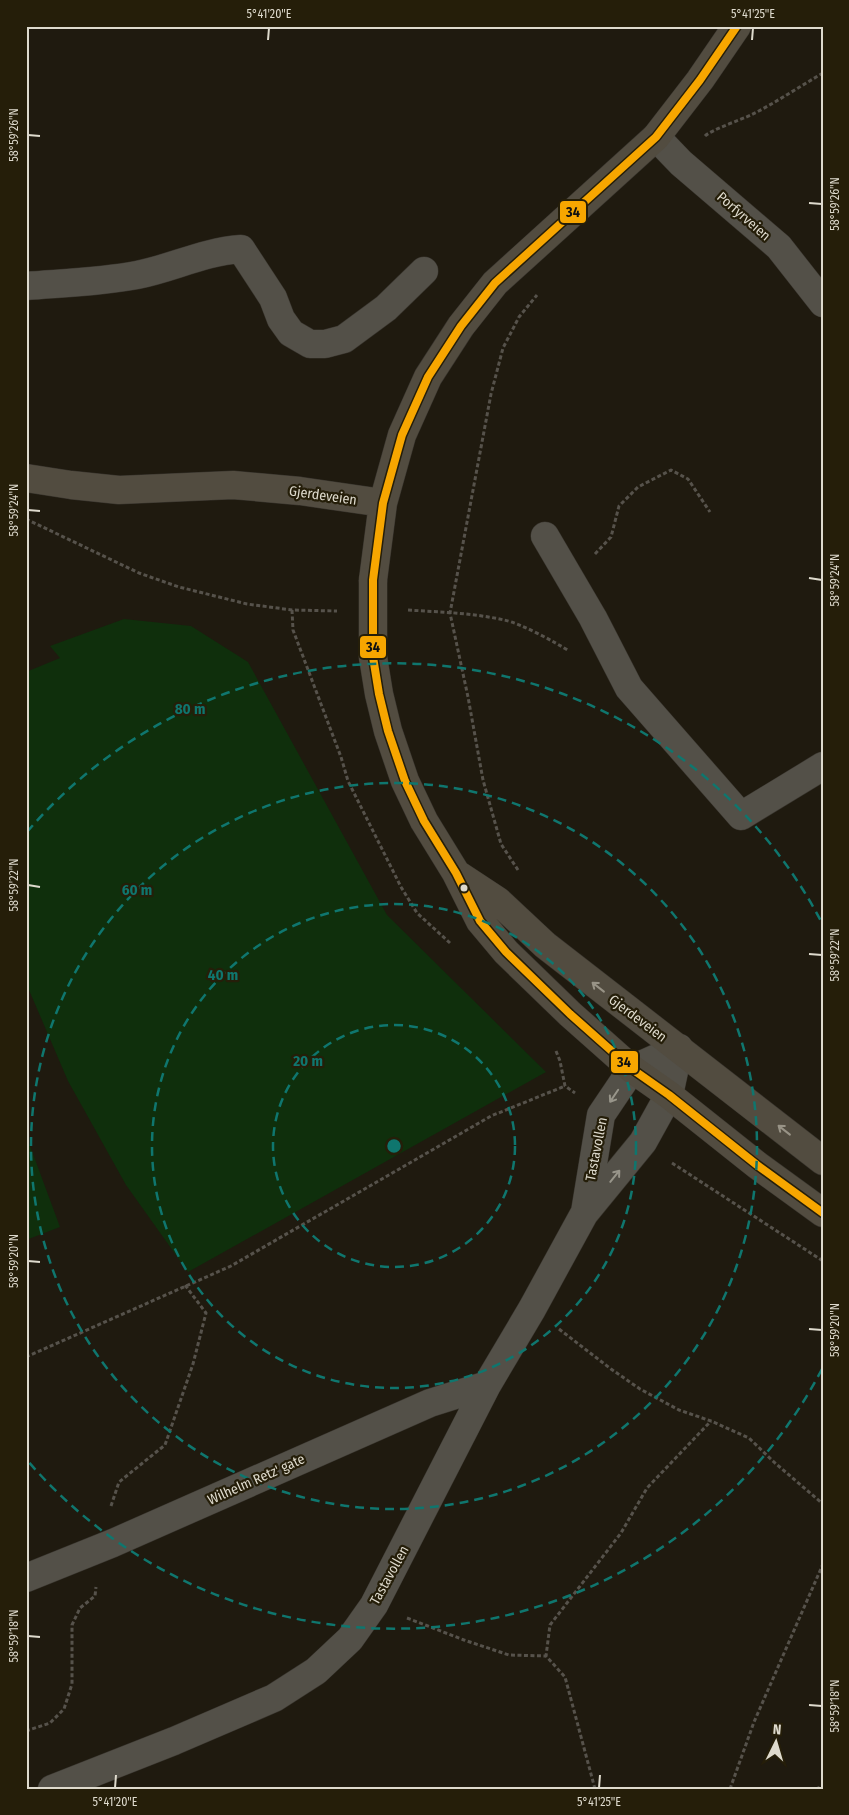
<svg xmlns="http://www.w3.org/2000/svg" width="849" height="1815" font-family="'Fira Sans Condensed',sans-serif">
  <style>
    .green { fill: #0f2f0c }
    .lines { fill: none; stroke-linecap: round; stroke-linejoin: round }
    .street-casing { stroke: #38342d; stroke-width: 29 }
    .secondary-casing { stroke: #38342d; stroke-width: 29 }
    .path { stroke: #56524b; stroke-width: 3; stroke-dasharray: 4 2.5; stroke-linecap: butt }
    .street { stroke: #535048; stroke-width: 28 }
    .secondary { stroke: #524c40; stroke-width: 28 }
    .secondary-bridge-casing { stroke: #38342d; stroke-width: 29; stroke-linecap: butt }
    .secondary-bridge { stroke: #524c40; stroke-width: 28 }
    .bus-1-casing { stroke: #251e09; stroke-width: 11 }
    .bus-1 { stroke: #f7a600; stroke-width: 8 }
    .oneway { stroke: #989386 }
    .oneway2 { stroke: #98958a }
    .ticks { fill: none; stroke: #dedacd; stroke-width: 2 }
    .ring { fill: none; stroke: #0f766e; stroke-width: 2.5; stroke-dasharray: 9 6 }
    .bus-dot { fill: #dedacd; stroke: #251e09; stroke-width: 2 }
    .labels { text-anchor: middle; stroke-width: 4.5; stroke-linejoin: round; paint-order: stroke }
    .street-label { font-size: 14px; fill: #dedacd; stroke: #251e09 }
    .centre { fill: #0f766e; stroke: #251e09; stroke-width: 2.5 }
    .ring-label { font-size: 15px; text-anchor: middle; font-weight: bold; fill: #0f766e; stroke: #251e09; stroke-width: 4.5; stroke-linejoin: round; paint-order: stroke }
    .line-badge { stroke: #251e09; stroke-width: 2 }
    .pale-badge-label { font-size: 14px; text-anchor: middle; font-weight: bold; fill: #111 }
    .neatline { fill: none; stroke: #dedacd; stroke-width: 2 }
    .ticks-label { font-size: 12px; text-anchor: middle; fill: #dedacd }
  </style>
  <rect width="100%" height="100%" fill="#1f1a0f"/>
  <path class="green" d="M124,619l67,7 57,36 139,253 159,157 -358,200 -62,-87 -58,-104 -42,-98v-311l34,-14 -10,-12z
    M26,1135l34,92 -34,13z"/>
  <g class="lines">
    <g class="street-casing">
      <path id="street" d="M656,137l25,26 98,84 44,56
        M26,286c37,-3 75,-4 111,-11 36,-7 65,-23 104,-26l32,49 8,21 10,14 19,11h15l19,-5 42,-31 38,-37
        M545,536l48,82 36,70 112,128 82,-50
        M585,1212l16,-97 31,-46 47,-21
        M26,1578l87,-35 317,-140 57,-18
        M52,1789l122,-48 100,-43 42,-27 34,-32 24,-34 113,-220 45,-76 52,-95 59,-72 26,-47 10,-47"/>
    </g>
    <g class="secondary-casing">
      <path id="secondary" d="M26,478l45,7 48,5 114,-5 67,6 83,12
        M373,580l10,-77 19,-68 26,-58 33,-51 34,-43 161,-146 44,-57 37,-54
        M373,657l6,37 9,37 17,50 19,40 32,52 24,48 26,31 64,62 62,55 37,26 88,70 66,48
        M457,874l41,27 47,44 278,216"/>
    </g>
    <path class="path" d="M705,136c6,-6 35,-16 46,-21 24,-12 48,-28 72,-42
      M26,519l113,54 40,14 68,17 45,6 45,1
      M595,554l16,-17 8,-31 19,-19 33,-17 17,9 22,33
      M292,610l1,20 48,127 7,24 53,106 16,26 33,30
      M408,610c32,2 65,3 96,10 16,3 51,22 65,31
      M518,870l-17,-26 -18,-64 -15,-83 -18,-84 41,-219 12,-46 16,-31 18,-22
      M556,1051l4,10 5,25 10,7
      M672,1163l151,98
      M559,1329l52,40 29,20 39,21 32,11 38,17 26,25 48,41
      M26,1357l205,-91 260,-150 74,-30
      M111,1506l8,-24 46,-37 28,-81 13,-51 -21,-28
      M407,1618l57,22 45,15 37,1
      M26,1731l24,-8 14,-14 8,-25v-59l8,-17 15,-12 1,-9
      M595,1789l-30,-112 -19,-21 4,-31 71,-92 26,-45 64,-67
      M730,1789l24,-67 69,-158
      M816,1789l7,-3"/>
    <use href="#street" class="street"/>
    <use href="#secondary" class="secondary"/>
    <g class="secondary-bridge-casing">
      <path id="secondary-bridge" d="M373,657v-77"/>
    </g>
    <use href="#secondary-bridge" class="secondary-bridge"/>
    <g class="bus-1-casing">
      <path id="bus-1" d="M737,26l-37,54 -44,57 -161,146 -34,43 -33,51 -26,58 -19,68 -10,77v77l6,37 9,37 17,50 19,40 32,52 24,48 26,31 64,62 62,55 37,26 88,70 66,48"/>
    </g>
    <use href="#bus-1" class="bus-1"/>
  </g>
  <defs><path id="oneway-shaft" d="M-6 0H5M1.5-3L5.5 0L1.5 3" fill="none" stroke-width="1.6" stroke-linecap="round" stroke-linejoin="round" transform="scale(1.25)"/></defs>
  <g class="oneway">
    <use href="#oneway-shaft" transform="translate(598 987) rotate(-142)"/>
    <use href="#oneway-shaft" transform="translate(784 1130) rotate(-142)"/>
  </g>
  <g class="oneway2">
    <use href="#oneway-shaft" transform="translate(614 1096) rotate(124)"/>
    <use href="#oneway-shaft" transform="translate(615 1176) rotate(-51)"/>
  </g>
  <path class="ticks" d="M268,40l1,-12M752,40l1,-12M28,135l12,1M809,203l13,1M28,510l12,1M809,578l13,2M28,885l12,2M809,954l13,1M28,1261l12,1M809,1329l13,1M28,1636l12,1M809,1705l13,1M115,1788l1,-13M599,1788l1,-13"/>
  <g class="ring">
    <circle cx="394" cy="1146" r="121"/>
    <circle cx="394" cy="1146" r="242"/>
    <circle cx="394" cy="1146" r="363"/>
    <path d="M822 1369A483 483 0 0 1 27 1460M27 832A483 483 0 0 1 822 923"/>
  </g>
  <circle class="bus-dot" cx="464" cy="888" r="4.5"/>
  <g class="labels">
    <g class="street-label">
      <text transform="translate(744 216) rotate(41)" y="5">Porfyrveien</text>
      <text transform="translate(323 495) rotate(8)" y="5">Gjerdeveien</text>
      <text transform="translate(638 1018) rotate(37)" y="5">Gjerdeveien</text>
      <text transform="translate(596 1149) rotate(-79)" y="5">Tastavollen</text>
      <text transform="translate(256 1479) rotate(-24)" y="5">Wilhelm Retz' gate</text>
      <text transform="translate(389 1575) rotate(-61)" y="5">Tastavollen</text>
    </g>
  </g>
  <circle cx="394" cy="1146" r="8" class="centre"/>
  <g class="ring-label">
    <text x="190" y="714">80 m</text>
    <text x="137" y="895">60 m</text>
    <text x="223" y="980">40 m</text>
    <text x="308" y="1066">20 m</text>
  </g>
  <g class="line-badge">
    <rect x="559" y="200" width="28" height="24" rx="5" fill="#f7a600"/>
    <rect x="359" y="635" width="28" height="24" rx="5" fill="#f7a600"/>
    <rect x="610" y="1050" width="29" height="24" rx="5" fill="#f7a600"/>
  </g>
  <g class="pale-badge-label">
    <text x="573" y="217">34</text>
    <text x="373" y="652">34</text>
    <text x="624" y="1067">34</text>
  </g>
  <rect width="849" height="1815" fill="none" stroke="#251e09" stroke-width="55"/>
  <g transform="translate(776 1742) rotate(5)" stroke="#251e09" stroke-width="4" paint-order="stroke">
  <path d="M0-4L9 19L0 12L-9 19Z" fill="#dedacd"/>
  <text y="-8" font-size="14" font-weight="bold" text-anchor="middle" fill="#dedacd">N</text>
  </g>
  <rect x="28" y="28" width="794" height="1760" class="neatline"/>
  <g class="ticks-label">
    <text x="269" y="18">5°41'20"E</text>
    <text x="753" y="18">5°41'25"E</text>
    <text transform="translate(14 135) rotate(-90)" y="4">58°59'26"N</text>
    <text transform="translate(835 204) rotate(-90)" y="4">58°59'26"N</text>
    <text transform="translate(14 510) rotate(-90)" y="4">58°59'24"N</text>
    <text transform="translate(835 580) rotate(-90)" y="4">58°59'24"N</text>
    <text transform="translate(14 885) rotate(-90)" y="4">58°59'22"N</text>
    <text transform="translate(835 955) rotate(-90)" y="4">58°59'22"N</text>
    <text transform="translate(14 1261) rotate(-90)" y="4">58°59'20"N</text>
    <text transform="translate(835 1330) rotate(-90)" y="4">58°59'20"N</text>
    <text transform="translate(14 1636) rotate(-90)" y="4">58°59'18"N</text>
    <text transform="translate(835 1706) rotate(-90)" y="4">58°59'18"N</text>
    <text x="115" y="1806">5°41'20"E</text>
    <text x="599" y="1806">5°41'25"E</text>
  </g>
</svg>
